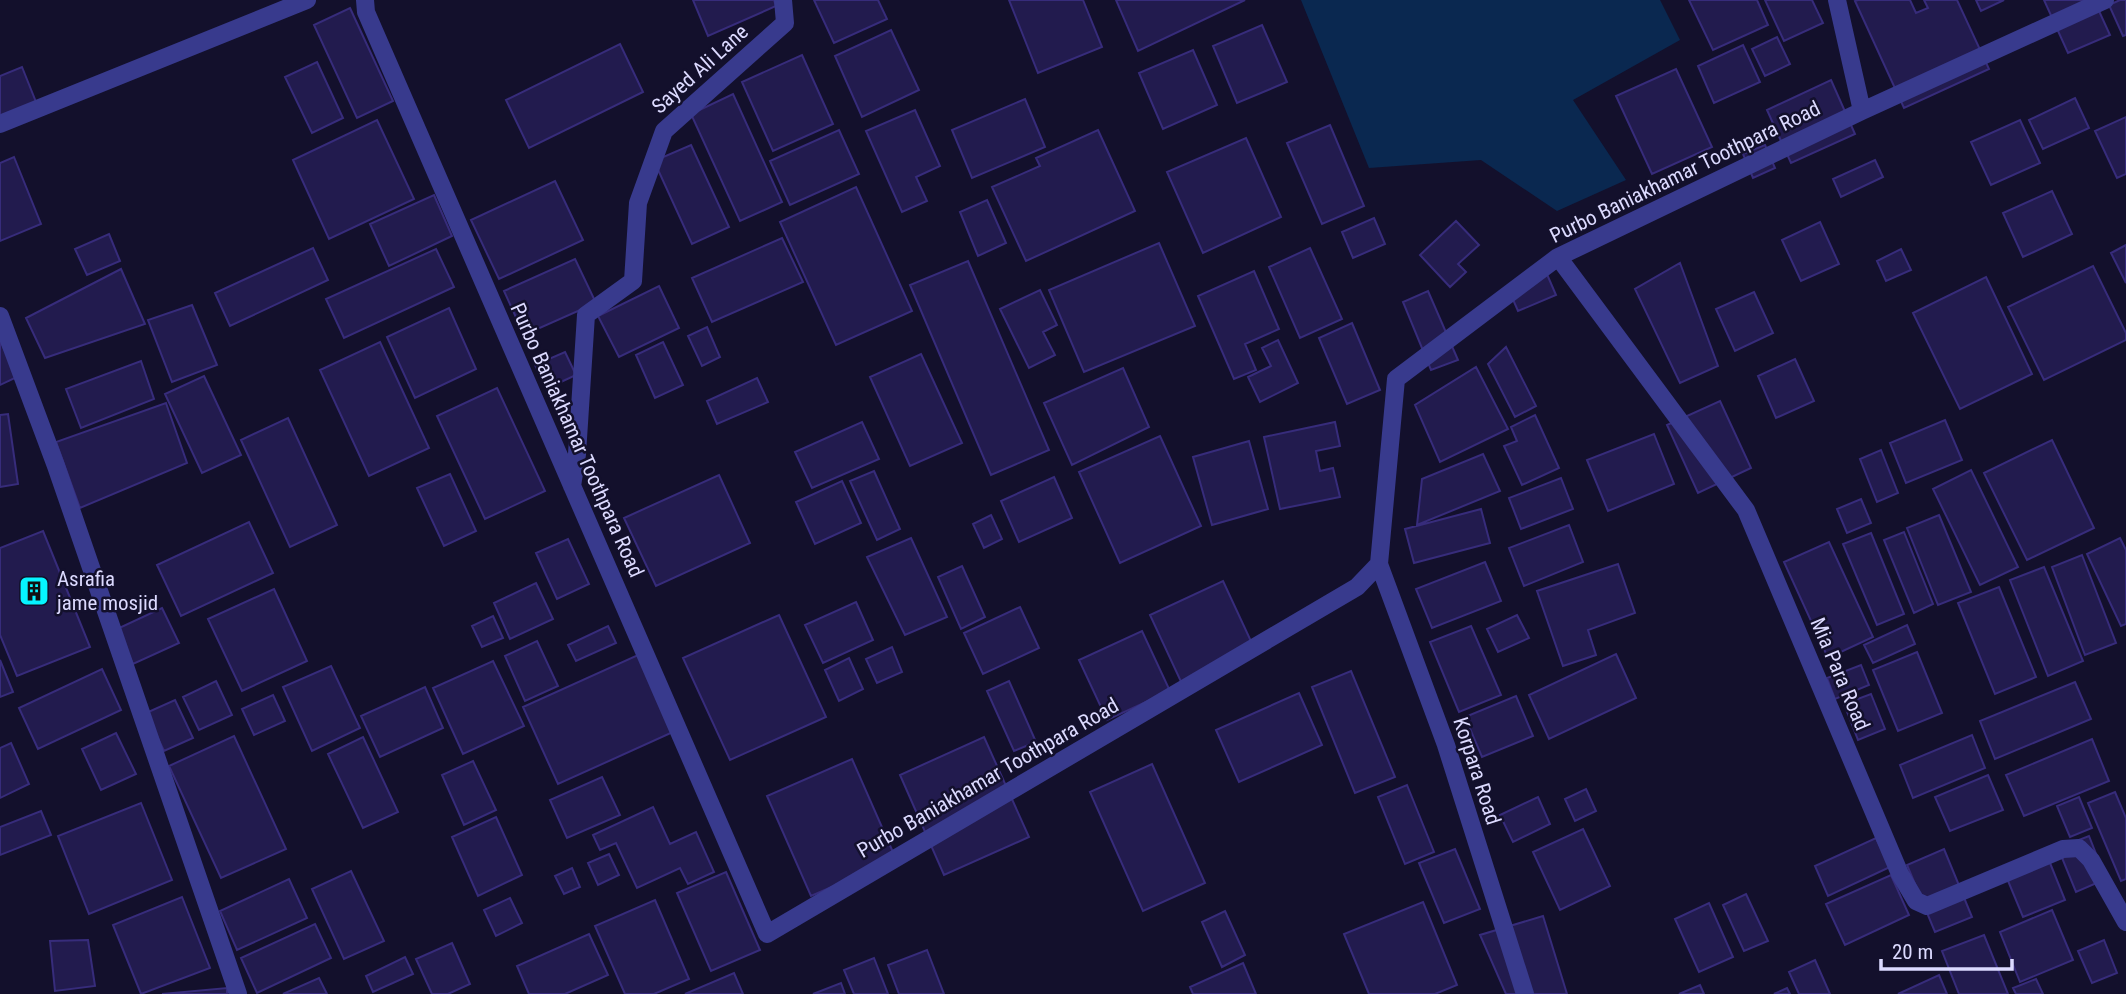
<svg xmlns="http://www.w3.org/2000/svg" width="2126" height="994" font-family="'Roboto Condensed',sans-serif">
  <style>
    .water { fill: #0a2850 }
    .building { fill: #221b4e; stroke: #372c7b; stroke-width: 2 }
    .lines { fill: none; stroke-linecap: round; stroke-linejoin: round }
    .minor { stroke: #383a8d; stroke-width: 18 }
    .labels { text-anchor: middle; stroke-width: 5; stroke-linejoin: round; paint-order: stroke }
    .street-label { font-size: 21px; fill: #dcdaff; stroke: #13102c }
    .poi-label { font-size: 21px; fill: #dcdaff; stroke: #13102c; text-anchor: start }
  </style>
  <rect width="100%" height="100%" fill="#13102c"/>
  <path class="water" d="M1301,0h359l20,40 -107,60 53,80 -69,31 -76,-51 -112,8z"/>
  <path class="building" d="M693,0h81l2,6 -68,30z
    M814,0h64l9,19 -53,24z
    M1009,0h74l19,47 -64,26z
    M1116,0h129l-107,51z
    M1689,0h68l11,25 -55,25z
    M1765,0h47l11,23 -39,18z
    M1858,0h52l6,13 12,-5 -4,-8h33l32,69 -85,39 -49,-107z
    M1976,0h28l-23,11z
    M2044,0h50l16,35 -42,18z
    M2120,0h6v35l-3,1 -14,-31z
    M350,8l43,93 -36,17 -43,-93z
    M1262,25l25,57 -50,21 -24,-57z
    M891,30l28,60 -57,27 -27,-61z
    M1777,37l13,27 -25,12 -13,-27z
    M620,44l23,48 -114,56 -23,-48z
    M1743,45l17,37 -46,21 -16,-37z
    M1193,50l24,55 -54,24 -24,-56z
    M802,55l31,69 -60,27 -31,-69z
    M317,62l26,56 -31,15 -27,-56z
    M22,67l14,35 -36,15v-41z
    M1676,69l36,78 -60,27 -36,-78z
    M1831,80l24,54 -64,29 -24,-53z
    M733,94l49,108 -42,19 -49,-107z
    M2075,98l14,30 -46,21 -14,-29z
    M1025,99l20,48 -73,31 -20,-48z
    M915,110l25,56 -24,11 11,24 -25,11 -36,-81z
    M2126,117v57l-9,4 -22,-47z
    M377,120l37,79 -85,40 -36,-79z
    M2020,120l20,43 -49,22 -20,-43z
    M1330,125l34,81 -42,18 -35,-81z
    M839,130l20,44 -69,31 -20,-44z
    M1098,130l37,81 -109,50 -34,-74 48,-21 -4,-8z
    M1246,138l35,79 -78,36 -36,-81z
    M691,145l38,82 -37,17 -38,-83z
    M1765,145l10,23 -22,10 -10,-24z
    M14,157l27,67 -41,17v-78z
    M1875,160l8,17 -42,20 -8,-18z
    M555,181l28,59 -84,39 -28,-59z
    M856,187l56,124 -76,34 -56,-123z
    M2052,191l20,43 -49,23 -20,-44z
    M434,195l18,41 -63,30 -19,-42z
    M987,200l19,43 -28,13 -18,-44z
    M1374,218l11,26 -32,14 -11,-26z
    M1456,221l23,24 -21,19 8,8 -16,15 -30,-32z
    M1820,222l19,42 -38,17 -19,-41z
    M109,234l11,27 -33,14 -12,-26z
    M782,238l21,44 -91,40 -20,-44z
    M1159,243l36,83 -111,46 -35,-82z
    M2126,245v38l-15,-30z
    M313,248l15,32 -98,46 -15,-33z
    M1310,248l32,71 -42,19 -31,-71z
    M436,249l18,38 -110,51 -18,-39z
    M1901,249l10,21 -25,11 -9,-20z
    M575,259l21,44 -72,32 -20,-44z
    M968,261l81,189 -58,25 -81,-190z
    M1680,263l38,103 -38,17 -45,-94z
    M2093,266l33,67v7l-82,40 -36,-73z
    M121,269l24,55 -100,34 -19,-40z
    M1254,271l25,58 -34,15 11,26 -22,9 -36,-83z
    M1546,272l10,23 -38,16 -10,-23z
    M1986,277l46,97 -72,35 -47,-96z
    M659,286l20,42 -60,29 -21,-41z
    M1040,290l17,35 -14,7 12,23 -26,13 -29,-59z
    M1428,291l30,69 -27,10 -28,-68z
    M1754,292l19,41 -38,18 -19,-42z
    M192,305l25,60 -45,17 -24,-62z
    M449,308l27,61 -61,29 -28,-61z
    M1352,323l28,67 -33,14 -28,-66z
    M707,327l13,30 -18,9 -14,-30z
    M0,340l17,37 -17,8z
    M1278,340l20,43 -38,19 -12,-25 23,-11 -9,-18z
    M380,342l49,106 -60,28 -49,-106z
    M663,342l20,43 -28,13 -19,-43z
    M1506,347l30,59 -21,11 -27,-53z
    M565,352l11,23 -30,14 -11,-24z
    M921,354l41,89 -52,23 -40,-89z
    M1795,359l19,42 -38,17 -18,-42z
    M141,361l13,38 -73,29 -15,-39z
    M1476,367l32,62 -68,33 -25,-57z
    M1123,368l26,59 -77,38 -28,-62z
    M204,376l37,79 -39,18 -37,-79z
    M757,378l11,24 -51,22 -10,-23z
    M497,388l48,103 -60,28 -48,-103z
    M1720,401l31,67 -53,25 -31,-68z
    M166,403l21,60 -107,45 -24,-66z
    M8,414l10,70 -18,3v-72z
    M1535,415l24,53 -37,17 -18,-39 13,-5 -6,-14z
    M288,418l49,107 -47,22 -49,-107z
    M1945,420l17,40 -56,23 -16,-40z
    M862,422l17,37 -67,29 -17,-36z
    M1335,422l5,24 -24,5 4,20 13,-3 7,29 -60,12 -16,-72z
    M1654,434l20,50 -66,27 -21,-51z
    M1160,436l41,90 -81,37 -41,-91z
    M2052,440l42,88 -67,32 -43,-87z
    M1249,441l19,68 -56,16 -19,-68z
    M1881,450l17,43 -21,9 -17,-43z
    M1483,454l17,37 -83,34 5,-46z
    M1971,470l47,97 -38,18 -47,-96z
    M874,471l26,58 -23,11 -27,-59z
    M450,474l26,57 -32,15 -27,-58z
    M719,475l31,68 -94,43 -32,-68z
    M1054,477l18,41 -53,24 -18,-41z
    M1561,478l12,31 -52,20 -12,-31z
    M842,481l19,42 -46,21 -19,-42z
    M1861,499l10,24 -24,10 -10,-24z
    M1481,509l9,34 -76,20 -9,-34z
    M991,515l11,24 -18,9 -11,-24z
    M1939,515l32,77 -33,13 -31,-77z
    M249,522l24,51 -92,43 -24,-51z
    M1569,525l14,37 -59,24 -15,-38z
    M43,531l47,116 -73,29 -17,-41v-87z
    M1904,532l29,72 -19,9 -30,-73z
    M1871,533l33,81 -27,11 -34,-81z
    M911,538l36,79 -42,18 -38,-78z
    M2120,538l6,12v74l-5,2 -34,-72z
    M568,539l21,45 -32,15 -21,-46z
    M1829,542l44,95 -45,21 -44,-96z
    M2082,555l34,88 -31,12 -33,-88z
    M1485,562l16,39 -69,27 -16,-39z
    M1618,564l17,49 -47,17 8,25 -33,11 -26,-75z
    M962,566l23,51 -24,12 -23,-52z
    M2044,567l39,94 -35,15 -38,-96z
    M1223,581l33,71 -73,34 -33,-71z
    M536,583l17,36 -43,20 -16,-36z
    M1999,587l37,90 -41,17 -37,-91z
    M274,589l33,72 -65,30 -34,-72z
    M856,602l17,38 -50,23 -18,-38z
    M1020,607l19,41 -56,26 -19,-41z
    M162,608l17,35 -46,21 -16,-35z
    M779,615l47,102 -96,43 -47,-102z
    M1517,615l12,23 -31,14 -11,-23z
    M493,616l10,22 -21,9 -10,-21z
    M1907,625l8,19 -42,19 -9,-18z
    M608,626l8,17 -40,18 -8,-16z
    M1471,626l30,69 -42,17 -29,-70z
    M1142,631l28,60 -63,29 -28,-60z
    M537,641l21,45 -33,15 -20,-45z
    M892,647l10,25 -25,11 -11,-24z
    M1917,652l25,61 -44,18 -25,-61z
    M1616,654l20,44 -87,41 -20,-44z
    M638,655l35,77 -115,52 -35,-77z
    M849,658l14,31 -24,12 -14,-31z
    M0,660l13,32 -13,5z
    M493,661l31,65 -61,28 -30,-66z
    M1861,665l8,20 -34,14 -8,-21z
    M331,666l29,62 -48,23 -29,-64z
    M102,669l19,41 -83,39 -19,-41z
    M1351,671l44,106 -40,16 -43,-106z
    M216,681l16,34 -33,15 -16,-33z
    M1009,681l27,61 -22,9 -27,-60z
    M2075,682l16,37 -96,40 -15,-38z
    M425,687l18,41 -63,29 -19,-41z
    M1299,693l23,52 -83,37 -23,-52z
    M1871,694l14,35 -27,11 -14,-36z
    M273,695l12,26 -31,14 -12,-26z
    M1516,696l17,40 -51,21 -17,-40z
    M175,700l18,38 -29,13 -18,-38z
    M116,733l20,41 -35,16 -19,-41z
    M1972,735l13,33 -72,30 -13,-33z
    M234,736l52,113 -65,29 -52,-112z
    M363,737l35,75 -35,16 -35,-74z
    M984,737l45,100 -85,38 -44,-100z
    M2092,739l17,42 -85,35 -18,-41z
    M11,743l18,41 -29,14v-50z
    M852,759l44,100 -85,37 -44,-100z
    M473,761l23,49 -32,15 -22,-50z
    M1152,764l53,119 -62,28 -53,-119z
    M1988,775l15,35 -53,21 -15,-34z
    M602,777l18,38 -53,23 -17,-38z
    M1407,785l27,67 -29,12 -27,-67z
    M1586,789l10,22 -21,10 -10,-22z
    M2115,792l11,26v61l-5,2 -33,-78z
    M1538,797l12,27 -37,18 -13,-27z
    M2079,797l13,31 -22,9 -13,-31z
    M141,803l31,77 -83,34 -31,-78z
    M653,807l17,37 26,-12 18,40 -26,12 -8,-16 -43,20 -21,-45 -16,7 -7,-15z
    M41,811l10,24 -51,20v-28z
    M496,817l26,58 -44,21 -26,-59z
    M1583,829l27,57 -50,24 -27,-58z
    M2089,836l17,43 -30,13 -18,-44z
    M1876,838l14,29 -62,29 -13,-30z
    M1455,849l25,60 -36,14 -25,-60z
    M1944,849l28,68 -37,15 -28,-67z
    M609,854l10,21 -21,10 -10,-22z
    M2048,858l17,42 -42,17 -17,-41z
    M572,868l8,19 -16,7 -9,-18z
    M351,871l33,70 -40,18 -32,-70z
    M726,872l34,78 -49,21 -34,-78z
    M1891,875l18,40 -64,30 -19,-41z
    M289,879l18,39 -70,32 -17,-39z
    M1746,894l22,47 -24,10 -21,-46z
    M182,897l28,71 -69,26 -28,-69z
    M510,898l12,25 -26,13 -12,-26z
    M655,900l34,79 -35,15h-29l-30,-68z
    M1423,902l34,83 -22,9h-66l-25,-60z
    M1709,903l24,54 -34,15 -24,-53z
    M2052,910l21,50 -53,22 -20,-50z
    M1225,911l20,44 -23,12 -20,-45z
    M1543,916l24,78h-61l-26,-59z
    M315,924l16,34 -74,35 -16,-35z
    M589,934l19,41 -43,19h-36l-12,-28z
    M1984,935l24,59h-49l-17,-43z
    M88,940l7,46 -40,5 -5,-50z
    M2104,940l13,33 -25,10 -14,-32z
    M452,943l18,41 -22,10h-16l-16,-35z
    M927,950l17,44h-45l-11,-29z
    M405,957l8,17 -40,18 -7,-16z
    M874,958l14,36h-34l-10,-24z
    M1815,960l15,34h-31l-10,-22z
    M1243,963l13,31h-63l-3,-7z
    M734,973l9,21h-58z
    M1939,975l8,19h-49z
    M319,978l8,16h-44z
    M2036,979l7,15h-27l-3,-6z
    M841,983l4,11h-32z
    M1700,985l4,9h-25z
    M227,988v6h-65z
    M1787,988l3,6h-16z"/>
  <g class="lines">
    <path class="minor" d="M365,0l1,12 401,922 590,-347 22,-23 17,-185 162,-122 304,-146 243,-111
      M1837,0l25,111
      M0,124l307,-124
      M1558,257l188,253 154,364 16,27 11,5 136,-57 16,-1 12,12 35,62
      M0,316l56,150 182,528
      M572,486l5,-32 9,-139 47,-34 5,-78 26,-72 121,-108 -2,-23
      M1379,564l67,181 79,249"/>
  </g>
  <defs>
    <g id="building-square" transform="scale(1.575)"><rect x="-9" y="-9" width="18" height="18" rx="4" fill="#06f4ff" stroke="#13102c"/><path d="M-4-6H4V6H1V3H-1V6H-4ZM-2.5-4.3h1.7v1.8h-1.7ZM.8-4.3h1.7v1.8H.8ZM-2.5-1h1.7V.8h-1.7ZM.8-1h1.7V.8H.8Z" fill="#111"/></g>
  </defs>
  <g fill-rule="evenodd">
    <use href="#building-square" x="34" y="591"/>
  </g>
  <g class="labels">
    <g class="street-label">
      <text transform="translate(700 69) rotate(-42)" y="7">Sayed Ali Lane</text>
      <text transform="translate(1685 172) rotate(-26)" y="7">Purbo Baniakhamar Toothpara Road</text>
      <text transform="translate(577 440) rotate(66)" y="7">Purbo Baniakhamar Toothpara Road</text>
      <text transform="translate(1840 674) rotate(67)" y="7">Mia Para Road</text>
      <text transform="translate(1477 771) rotate(72)" y="7">Korpara Road</text>
      <text transform="translate(988 778) rotate(-30)" y="7">Purbo Baniakhamar Toothpara Road</text>
    </g>
    <g class="poi-label">
      <text x="57" y="586">Asrafia<tspan x="57" dy="24">jame mosjid</tspan></text>
    </g>
  </g>
  <path d="M1881 959v10h131v-10" fill="none" stroke="#dcdaff" stroke-width="3.5"/>
  <text x="1892" y="959" font-size="21" fill="#dcdaff" stroke="#13102c" stroke-width="5" paint-order="stroke">20 m</text>
</svg>
